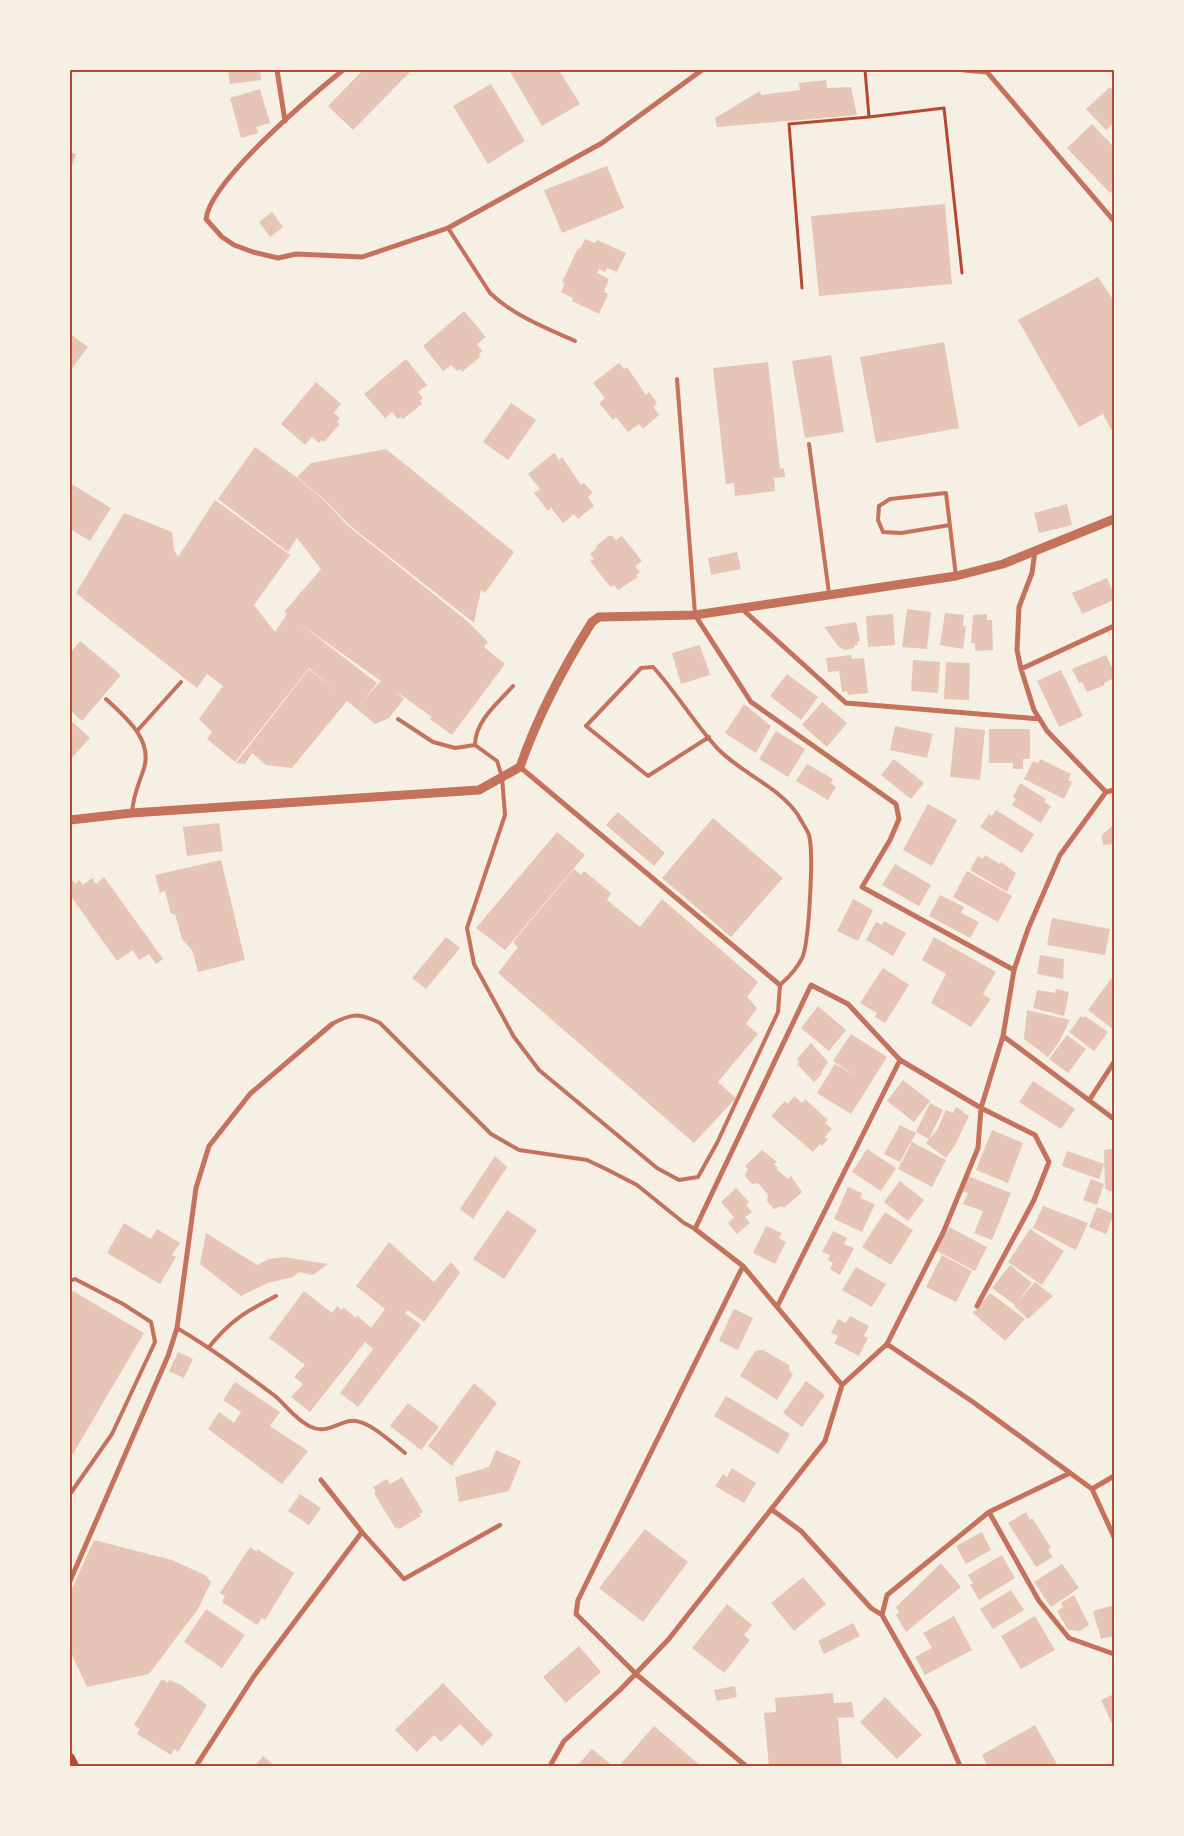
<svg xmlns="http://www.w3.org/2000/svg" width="1184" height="1836" font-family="'Alegreya Sans',sans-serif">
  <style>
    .building { fill: #e6c5b7; fill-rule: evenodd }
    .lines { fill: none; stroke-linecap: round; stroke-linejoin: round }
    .path { stroke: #b5482f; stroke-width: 3 }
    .service { stroke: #c5725c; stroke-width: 4 }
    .pedestrian { stroke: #c5725c; stroke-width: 4.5 }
    .minor { stroke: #c5725c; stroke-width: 5 }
    .tertiary { stroke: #c5725c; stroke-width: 9 }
    .secondary { stroke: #b5482f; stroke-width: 10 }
    .neatline { fill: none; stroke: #b5482f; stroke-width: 2 }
  </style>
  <rect width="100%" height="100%" fill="#f6efe4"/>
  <path class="building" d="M228,70h32l1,10 -31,4z
    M363,70h49l-59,60 -25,-24z
    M509,70h50l21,34 -38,22z
    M826,80l1,8 24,-1 6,28 -140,12 -2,-9 45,-27 1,4 39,-5 -1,-7z
    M491,84l34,57 -37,23 -35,-58z
    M1110,87l4,4v32l-8,7 -20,-21z
    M260,89l10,34 -14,4 2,6 -17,5 -11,-40z
    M1092,124l22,23v43l-4,3 -43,-45z
    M70,152l6,2 -6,18z
    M607,166l17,42 -62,25 -18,-43z
    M945,204l7,80 -133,12 -8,-80z
    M272,212l11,15 -13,10 -11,-15z
    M585,239l10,4 2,-3 29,13 -9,19 -10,-4 -2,4 -6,-3 -2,4 12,6 -5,13 4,2 -9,20 -27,-13 1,-3 -12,-6 4,-9 -3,-1 16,-34 2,1z
    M1098,277l16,24v134l-11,-21 -24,13 -61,-107z
    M464,311l22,26 -9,7 5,7 -3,3 2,2 -19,16 -2,-3 -3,2 -6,-6 -8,6 -20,-25z
    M70,334l18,13 -18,24z
    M944,342l15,86 -83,15 -16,-86z
    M831,355l13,77 -39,6 -13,-77z
    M406,359l21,26 -9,7 5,6 -3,3 2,3 -19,15 -2,-2 -3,2 -6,-7 -7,6 -21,-24z
    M768,362l12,107 4,-1 1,9 -11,1 1,13 -40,5 -1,-13 -8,1 -13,-116z
    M619,363l5,6 3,-2 19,28 3,-3 8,11 -4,4 6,8 -16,14 -4,-5 -11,8 -12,-15 -3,3 -14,-17 6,-5 -12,-15z
    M316,382l25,22 -7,9 6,5 -3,4 3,2 -16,18 -3,-2 -2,3 -7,-6 -7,8 -24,-21z
    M511,403l25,17 -28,40 -25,-18z
    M255,447l41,30 28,23 23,25 119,95 22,22 -4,5 21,17 -53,71 -22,-16 2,-2 -37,-26 9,8 -15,19 -14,6 -28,-23 -55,67 -26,-3 -14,-12 -7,11 -9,-1 73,-94 28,23 -28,-24 -74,94 -28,-23 5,-7 -13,-13 24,-33 -16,-12 -10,14 -121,-95 48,-80 48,19 2,18 4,7 37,-57 75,55 -36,50 21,27 12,-18 -3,-2 37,-43 -24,-31 -9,14 -70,-53zM299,623l82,58 -18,20 14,-18z
    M386,449l128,103 -29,41 -4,-3 -7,33 -125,-98 -24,-25 -28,-23 14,-14z
    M554,453l5,7 3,-3 19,28 3,-2 9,10 -5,4 6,9 -16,13 -4,-5 -11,9 -12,-15 -3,3 -14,-18 6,-4 -12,-15z
    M70,483l41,25 -21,33 -20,-12z
    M1067,504l5,21 -33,8 -5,-20z
    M608,536h4l4,4 6,-4 20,25 -7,5 5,6 -4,3 2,2 -20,13 -4,-5 -3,2 -4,-4 -17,-22 4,-2 -4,-5 7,-6 -1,-2z
    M737,552l4,17 -30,6 -3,-17z
    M1107,578l7,16v6l-32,14 -10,-21z
    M907,609l24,3 -4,37 -25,-2z
    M945,613l19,2 -1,11h3l-3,23 -23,-4z
    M893,614l2,31 -27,2 -2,-31z
    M987,614v6h5l1,30 -18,1v-8h-4l2,-28z
    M856,622l4,19 -3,1 1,3 -4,1v2l-9,2 -6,-3 -15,-20z
    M80,641l41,34 -39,46 -12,-11v-57z
    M700,645l10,30 -29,9 -9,-31z
    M851,655l1,4 12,-1 4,35 -20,2 -1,-4 -5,1 -3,-21 -11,1 -2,-14z
    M1106,655l8,17v6l-10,5 1,2 -18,7 -5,-10 -3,1 -7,-14z
    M913,660l27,2 -2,31 -27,-2z
    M946,662l24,1 -1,37 -25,-1z
    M1061,670l22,46 -24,11 -22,-46z
    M787,674l31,23 -17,23 -31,-24z
    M822,702l25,21 -20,24 -25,-22z
    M744,704l27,22 -15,27 -31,-20z
    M70,720l20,18 -20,22z
    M895,726l38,8 -6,24 -37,-8z
    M955,727l30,3 -5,50 -30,-3z
    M989,729h41v30h-7v10h-10v-6h-24z
    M776,731l29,18 -17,28 -29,-18z
    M894,759l30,24 -13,16 -30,-24z
    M1040,759l31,15 -3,6 4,2 -8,17 -40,-20 9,-18 5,2z
    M807,764l26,15 -2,4 5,4 -8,13 -32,-19z
    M1020,783l26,16 -2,3 7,4 -10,17 -29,-18 4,-6 -3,-2z
    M928,804l29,16 -25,46 -29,-16z
    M996,810l38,24 -12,19 -42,-26 9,-13 3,2z
    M618,812l47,41 -11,13 -48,-41z
    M713,818l70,60 -52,59 -69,-59z
    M219,823l4,28 -36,5 -4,-29z
    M1112,826h2v18l-11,1 -1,-10z
    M557,832l28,23 -80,95 -29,-22z
    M985,855l15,9 1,-2 15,11 -9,19 -37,-22 8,-14 5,3z
    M221,860l24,100 -47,12 -6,-22 -10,-11 -7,-25h-4l-6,-23 -5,2 -5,-18z
    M895,864l36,21 -12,21 -37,-21z
    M574,869l7,6 3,-4 27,22 -4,7 33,27 22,-28 96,83 -11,15 10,11 -11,16 12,10 -40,48 18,16 -42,45 -196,-170 20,-26 -5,-5z
    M967,871l45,25 -14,26 -45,-25z
    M104,877l59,82 -7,5 -7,-10 -10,6 -6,-10 -16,11 -47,-66v-17l5,6 4,-4 4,5 9,-7 4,6z
    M940,895l24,12 -3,6 18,9 -9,16 -41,-22z
    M853,899l20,11 -15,31 -21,-10z
    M1052,918l58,11 -5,26 -58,-10z
    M884,921l22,12 -13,23 -27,-16 10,-18 6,3z
    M446,937l14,11 -34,41 -14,-11z
    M934,937l62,35 -13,22 8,5 -20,28 -40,-24 15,-29 -24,-14z
    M1040,955l24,4 -1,20 -26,-5z
    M883,968l26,17 -24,38 -10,-6 2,-4 -17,-10z
    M1114,975v55l-26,-20z
    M1056,989l13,3 -5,24 -31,-8 4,-18 18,3z
    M818,1006l28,24 -17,21 -28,-23z
    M1027,1010l43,10 -11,22 -11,15 -24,-18z
    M1081,1016l3,2 1,-2 23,16 -14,19 -25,-19z
    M851,1034l36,23 -36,57 -34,-21 18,-29 21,12 -23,-15z
    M1067,1035l19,14 -18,24 -19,-14z
    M811,1043l17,19 -7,11 1,1 -8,8 -17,-18 2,-2 -2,-3z
    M903,1080l27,21 -16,21 -27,-21z
    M1033,1081l42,28 -14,20 -42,-27z
    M794,1096l8,7 3,-4 23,21 -3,3 7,6 -7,8 3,2 -6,7 -2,-2 -7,8 -42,-36 14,-15 3,3z
    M930,1103l13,7 -14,29 -13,-7z
    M956,1107l13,9 -14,29 -9,13 -20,-15 11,-13 9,-20 7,3z
    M900,1125l16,8 -16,29 -16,-8z
    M992,1130l31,13 -15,40 -32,-13z
    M912,1142l34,18 -14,27 -34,-18z
    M867,1149l29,19 -15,23 -29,-19z
    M1112,1149l2,40 -4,3 -5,-4 -1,-38z
    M762,1150l15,12 -3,2 4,4 -2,1 12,10 3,-3 11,16 -18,16 -2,-2 -8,3 -7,-8 1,-6 -10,-12 -6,1 -7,-8 3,-7 -3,-3z
    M1067,1151l37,13 -5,15 -37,-13z
    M495,1156l12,11 -34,52 -13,-10z
    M968,1176l43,17 -19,47 -18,-7 9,-22 -20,-7 5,-11 -6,-2z
    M1091,1179l13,5 -7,21 -14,-5z
    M900,1181l24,19 -16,21 -24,-19z
    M848,1187l14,6 -2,5 15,6 -13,28 -28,-13z
    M736,1188l13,14 -3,3 6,7 -7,5 5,6 -13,11 -9,-11 6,-6 -13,-15z
    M1043,1206l45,17 -12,27 -43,-22z
    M1097,1207l17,7 -8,20 -17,-7z
    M507,1210l30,20 -33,49 -31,-20z
    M885,1212l28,18 -22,35 -29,-18z
    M124,1223l27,16 6,-10 23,14 -8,12 4,2 -16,27 -53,-31z
    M766,1226l16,7 -3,5 7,4 -11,22 -22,-11z
    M949,1227l38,20 -12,24 -38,-20z
    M1030,1229l34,22 -22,34 -34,-23z
    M833,1231l14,7 -3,6 10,4 -14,27 -10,-6 3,-6 -5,-3 2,-5 -8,-3z
    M206,1233l51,32 12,-6 15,-2 44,7 -15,11 -14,-3 -6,5 -25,6 -27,13 -41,-32z
    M389,1242l45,40 17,-20 9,11 -36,49 -16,-12 -3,3 16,12 -63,82 -18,-14 33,-44 -8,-7 -55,70 -19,-15 12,-13 -9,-7 11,-12 -36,-27 35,-47 28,22 5,-7 5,4 1,-3 13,11 2,-2 13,12 14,-19 -29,-23z
    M942,1255l30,16 -16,31 -30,-15z
    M1010,1265l22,18 -17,22 -23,-17z
    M856,1267l30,17 -14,23 -30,-17z
    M1035,1282l18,14 -25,23 -14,-13z
    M73,1291l71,42 -74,126v-163z
    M990,1293l35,26 -20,22 -32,-28z
    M734,1309l19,9 -15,32 -19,-9z
    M850,1316l19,10 -5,10 4,2 -9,18 -25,-13 4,-7 -7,-3 7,-14 8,4z
    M763,1350l26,15 1,7 3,2 -16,26 -37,-24 15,-25z
    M178,1352l15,7 -9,19 -15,-7z
    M806,1381l19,14 -23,32 -19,-14z
    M235,1382l45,30 -10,14 38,25 -26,33 -74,-55 11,-17 15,11 7,-11 -18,-12z
    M474,1383l23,20 -45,63 -24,-20z
    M726,1396l64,38 -12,20 -64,-38z
    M408,1403l31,24 -18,23 -31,-24z
    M496,1450l25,11 -12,30 -50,11 -4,-25 34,-10z
    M732,1468l24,15 -12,20 -29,-17 8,-12 4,3z
    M402,1477l21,35 -4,2 2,2 -22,13 -2,-2 -2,1 -21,-35 2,-1 -3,-5 14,-8 3,5z
    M300,1494l21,14 -12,17 -21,-14z
    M1026,1512l4,8 2,-2 19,30 -3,2 5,7 -17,10 -28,-44z
    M645,1529l43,33 -45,60 -44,-34z
    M982,1532l9,18 -25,14 -10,-18z
    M94,1540l78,20 33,15 6,7 -13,27 -49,65 -62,13 -17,-36v-58z
    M250,1547l7,5v-3l37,24 -29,47 -3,-2 -5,7 -35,-23 3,-6 -5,-3z
    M1002,1555l13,23 -36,22 -9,-15 3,-2 -5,-8z
    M941,1563l20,24 -55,45 -10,-17 3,-3 -3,-5z
    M1062,1564l17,24 -28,19 -17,-25z
    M803,1577l23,27 -32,27 -23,-28z
    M1011,1590l13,20 -31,19 -13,-20z
    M1074,1595l15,30 -9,6 -12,-1 -11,-19 6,-4 -2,-4z
    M727,1604l25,21 -8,10 6,5 -26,33 -32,-25z
    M1114,1605v31l-13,3 -8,-28z
    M206,1609l39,26 -23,33 -38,-26z
    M954,1616l18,34 -47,25 -10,-18 17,-9 -9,-15z
    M1035,1616l20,34 -34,19 -20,-33z
    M853,1623l7,13 -36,18 -6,-13z
    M579,1646l22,26 -35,31 -23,-26z
    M162,1679l6,4 1,-3 12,5 26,20 -29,47 -4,-3 -3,6 -34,-21 3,-5 -6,-4z
    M443,1683l50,52 -11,11 -22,-22 -19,18 -7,-7 -17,17 -22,-22z
    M735,1686l2,11 -20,4 -3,-11z
    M833,1693l1,10 18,-1 2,15 -16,1 4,48h-73l-5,-53 12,-1 -1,-14z
    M1114,1694v34l-13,-28z
    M885,1697l37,38 -25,24 -37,-37z
    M1035,1725l23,41h-70l-6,-11z
    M654,1726l47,40h-82z
    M592,1749l21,17h-36z
    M263,1756l12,10h-20z"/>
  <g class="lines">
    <path class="path" d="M865,70l4,47 75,-9 18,165
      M802,288l-13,-164 80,-7"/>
    <path class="service" d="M448,228l42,65c24,23 56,35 85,48
      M677,379l18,235
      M809,444l20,149
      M950,525l-49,8 -18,-1 -5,-12 1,-14 11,-7 56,-6 10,83
      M513,686c-15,17 -38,35 -38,59l22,16 5,16 3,38 -38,113 7,36 40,73 25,33 118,98 22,12 19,-3 19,-34 61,-131 2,-27c9,-8 18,-17 23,-29 6,-18 11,-103 6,-121 -2,-6 -8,-14 -11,-20 -19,-28 -55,-41 -79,-65 -24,-25 -42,-57 -66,-83l-12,1 -55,58 62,50 61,-39
      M106,699c18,17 47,40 38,69 -5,16 -11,27 -12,45
      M398,719l35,23 22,6 20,-3
      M137,731l44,-49
      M332,1024c20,-11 27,-11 48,-1l111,111 28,16 68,10 19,9 31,16 47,38 11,6
      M70,1281l5,-2 48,25 28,18 4,20 -43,92 -42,60
      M177,1328c34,20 66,44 98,68 12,10 18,21 34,30 17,9 27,-3 41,-5 17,-3 42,22 55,32
      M209,1347c22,-27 36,-35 67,-51"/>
    <path class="pedestrian" d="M362,1532l42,47 96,-54"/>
    <path class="minor" d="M277,70l8,51
      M343,70c-32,26 -133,111 -137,149l16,18 12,8 19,7 25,6 18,-4 66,3 86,-29 154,-85 100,-73
      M964,70l23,2 127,149
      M1035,551l-3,22 -13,34 -2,43 4,19 13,41 13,21 59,61
      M741,608l105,95 194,16
      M695,615l56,87 145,102 3,15 -9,21 -28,47 152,83
      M1021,669l93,-43
      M520,767l260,218
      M1003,1036l111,83
      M1090,1099l24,-37
      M743,1266l-165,334 -2,14 60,60 110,92
      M778,1305l122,-245 81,48 54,27 14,27 -15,38 -57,106
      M887,1344l86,58 119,87 22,48
      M842,1385l-99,-119 -48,-37 116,-244 37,19 52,56
      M1092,1489l22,-13
      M771,1509l30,22 70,77 11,7
      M989,1512l50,89 30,37 45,16
      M70,1581l98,-225 9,-28 19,-140 13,-42 41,-52 82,-70
      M882,1615l5,-20 102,-83 81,-39
      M882,1615l54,95 24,56
      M196,1766l58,-90 108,-144 -41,-52
      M550,1766l14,-25 56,-51 48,-50 157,-199 17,-56 45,-41 56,-111 35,-85 3,-40 22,-72 11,-66 14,-41 32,-74 46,-63 8,-2"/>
    <path class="tertiary" d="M70,820l62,-7 347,-23 41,-23c18,-52 43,-99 72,-145l7,-5 96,-2 261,-39 47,-12 111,-45"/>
    <path class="secondary" d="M70,1758l4,8"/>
  </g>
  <rect width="1184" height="1836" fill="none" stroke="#f6efe4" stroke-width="142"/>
  <rect x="71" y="71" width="1042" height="1694" class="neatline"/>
</svg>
